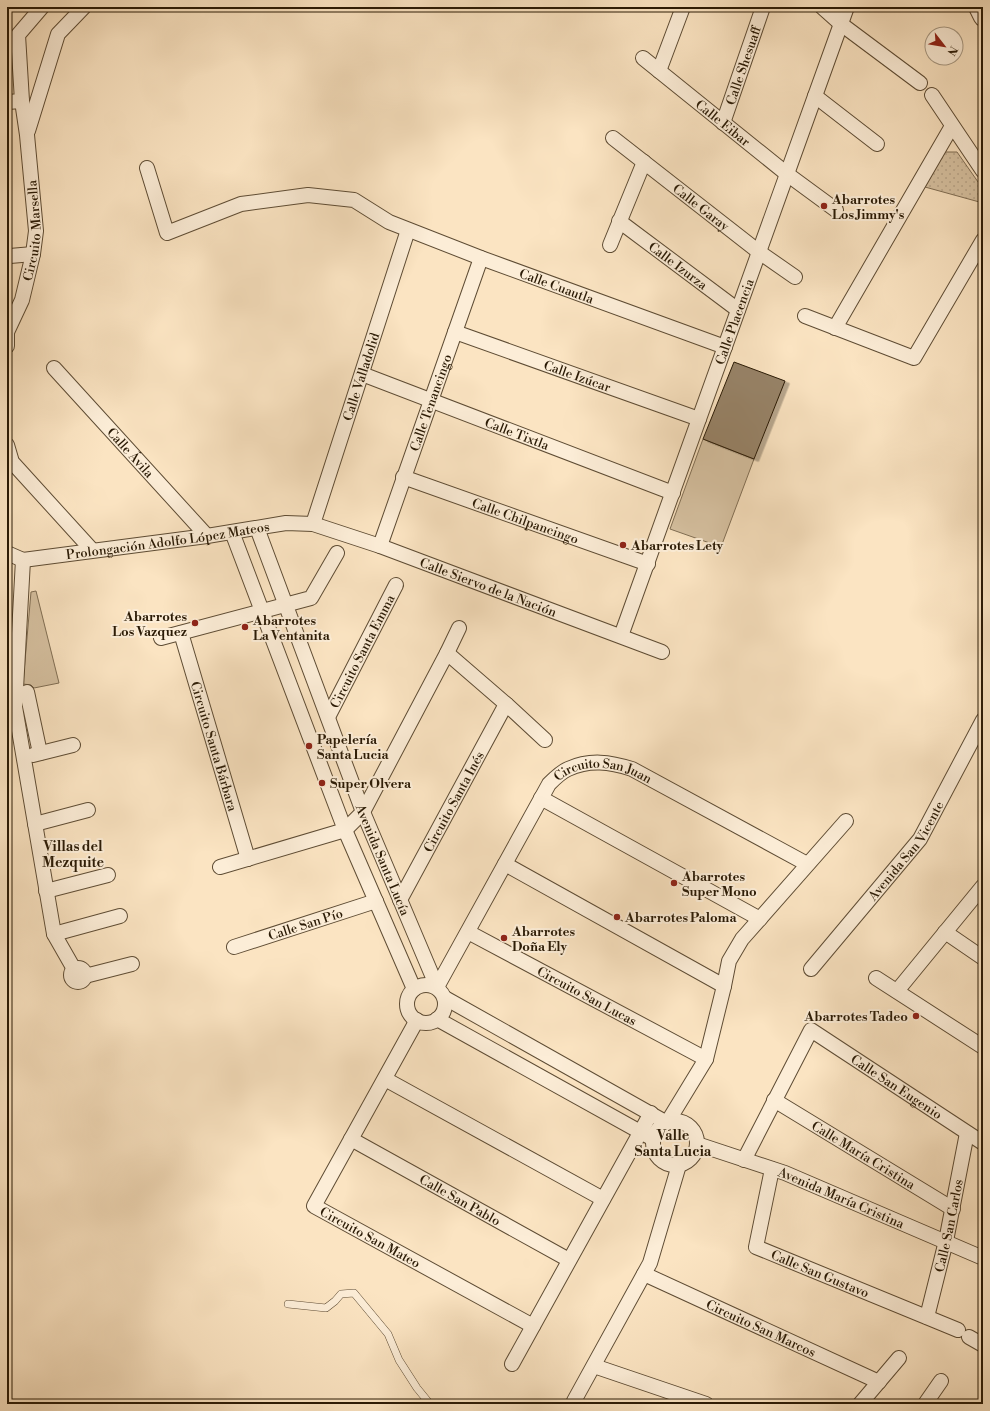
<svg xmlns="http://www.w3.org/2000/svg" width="990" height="1411" font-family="'Libre Bodoni',serif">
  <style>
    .grass { fill: url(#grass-dots); stroke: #806e54 }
    .park { fill: #d7c2a2; stroke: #806e54 }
    .building { fill: #978367; stroke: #2a1a05; filter: url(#shadow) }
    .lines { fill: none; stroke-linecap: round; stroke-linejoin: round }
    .service-casing { stroke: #5e4c34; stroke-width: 8 }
    .minor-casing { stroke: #5e4c34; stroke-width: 16 }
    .tertiary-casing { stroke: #5e4c34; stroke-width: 20 }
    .service { stroke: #fcedd7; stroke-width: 7 }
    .minor { stroke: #fcedd7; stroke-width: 14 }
    .tertiary { stroke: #fcedd7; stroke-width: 18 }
    .poi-dot { fill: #8f2418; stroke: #fcedd7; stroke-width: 1.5 }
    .labels { text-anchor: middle; stroke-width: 4; stroke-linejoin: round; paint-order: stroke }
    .street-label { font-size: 13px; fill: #2a1a05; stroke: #fcedd7 }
    .poi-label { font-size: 13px; font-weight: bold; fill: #2a1a05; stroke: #fcedd7; text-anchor: start }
    .neighbourhood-label { font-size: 14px; font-weight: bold; fill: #2a1a05; stroke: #fcedd7 }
  </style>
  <defs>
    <pattern id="grass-dots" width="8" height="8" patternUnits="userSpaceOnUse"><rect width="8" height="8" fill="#d7c2a2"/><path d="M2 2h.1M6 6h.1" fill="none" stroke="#b9a68a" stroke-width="1.8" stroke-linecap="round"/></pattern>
    <filter id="shadow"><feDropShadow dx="4.5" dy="2.5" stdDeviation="0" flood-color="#0004"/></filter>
  </defs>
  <rect width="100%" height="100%" fill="#fbe4c2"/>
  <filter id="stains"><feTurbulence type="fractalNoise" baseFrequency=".005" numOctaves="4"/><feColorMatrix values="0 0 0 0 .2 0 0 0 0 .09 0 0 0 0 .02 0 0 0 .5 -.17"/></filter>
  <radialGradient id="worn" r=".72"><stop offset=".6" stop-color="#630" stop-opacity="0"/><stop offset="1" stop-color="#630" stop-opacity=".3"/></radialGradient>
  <path class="grass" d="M944,152h13l26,37v14l-58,-16z"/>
  <path class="park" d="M703,439l51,20 -33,88 -51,-18z
    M36,591l23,92 -25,5 -3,-3 -8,-1 8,-92z"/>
  <path class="building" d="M734,362l51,19 -31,78 -51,-20z"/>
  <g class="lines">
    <g class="service-casing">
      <path id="service" d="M288,1304l38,4 9,-7 6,-7 13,-1 34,41 11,26 18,28 13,16"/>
    </g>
    <g class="minor-casing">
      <g id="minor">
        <path d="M822,7l19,17 79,59"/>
        <path id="s1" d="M643,58l144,116 49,36"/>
        <path d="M659,71l24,-64"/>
        <path d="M932,95l51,76"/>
        <path d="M815,96l62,48"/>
        <path d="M7,102l15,-1"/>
        <path id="s2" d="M723,123l40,-116"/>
        <path d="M28,131l30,-97 26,-27"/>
        <path id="s3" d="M613,138l146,114 36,25"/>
        <path id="s4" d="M147,168l20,65 74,-29 67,-9 46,5 35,22 92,36 244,89"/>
        <path id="s5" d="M619,221l119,89"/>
        <path d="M610,245l34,-83"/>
        <path d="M10,256l23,-2"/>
        <path d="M805,316l109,42 69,-118"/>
        <path d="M835,328l117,-202"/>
        <path id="s6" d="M455,332l244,87"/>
        <path id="s7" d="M7,346v-14l15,-32 11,-46 3,-23 -9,-96 -5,-34 -4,-66 24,-28"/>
        <path id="s8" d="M54,368l153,168"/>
        <path id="s9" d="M362,374l311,119"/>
        <path d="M7,445l5,17 80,88"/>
        <path id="s10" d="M403,477l245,87"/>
        <path id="s11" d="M313,524l95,-294"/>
        <path id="s12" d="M257,528l106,284 74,175"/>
        <path d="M232,532l113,298 69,159"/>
        <path id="s13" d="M380,546l101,-288"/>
        <path d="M7,553l16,7"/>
        <path id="s14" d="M23,560l184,-24 79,-13 27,1 67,22 282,106"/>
        <path d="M23,560l-8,147 39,227 20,35"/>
        <path id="s15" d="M181,633l67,226"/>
        <path id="s16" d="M621,636l226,-629"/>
        <path d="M161,638l150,-40 26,-45"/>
        <path d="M447,653l59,51 39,36"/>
        <path d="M27,692l13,61"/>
        <path id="s17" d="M328,717l68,-132"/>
        <path d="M33,755l40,-10"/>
        <path d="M541,798l219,121"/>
        <path d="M35,824l53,-14"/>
        <path d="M505,864l219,122"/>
        <path d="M220,867l125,-37 18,-18 84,-159 12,-25"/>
        <path d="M46,891l62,-16"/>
        <path id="s18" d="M400,900l106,-196"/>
        <path id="s19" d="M468,932l238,127"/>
        <path d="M945,932l38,26"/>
        <path d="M54,934l66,-18"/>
        <path id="s20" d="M234,947l142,-46"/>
        <circle cx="78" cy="975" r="7"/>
        <path id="s21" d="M811,969l109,-130 63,-119"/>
        <path d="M85,976l47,-12"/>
        <path d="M876,978l107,69"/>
        <circle cx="426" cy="1004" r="19"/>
        <path id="s22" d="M437,987l112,-203c5,-5 12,-12 19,-15 22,-10 42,-7 64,0l175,95"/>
        <path d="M897,991l86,-105"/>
        <path d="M445,998l222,125 39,-64 18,-73 5,-25 13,-22 104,-118"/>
        <path d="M437,1019l216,120"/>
        <path id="s23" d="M417,1020l-103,186 219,120"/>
        <path d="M385,1079l218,120"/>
        <path id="s24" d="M774,1100l179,109"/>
        <circle cx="675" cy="1143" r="22"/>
        <path id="s25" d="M351,1139l218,121"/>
        <path id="s26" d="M697,1144l88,29 198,85"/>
        <path id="s27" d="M744,1160l67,-130 172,113"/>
        <path id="s28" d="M772,1169l-16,78 202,83"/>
        <path id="s29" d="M644,1274l235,108"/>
        <path id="s30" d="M927,1317l19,-76 21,-108"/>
        <path d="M969,1337l14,8"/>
        <path d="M512,1364l139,-251"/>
        <path d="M594,1366l112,38"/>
        <path d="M574,1401l76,-138 29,-98"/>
        <path d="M860,1404l39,-46"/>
        <path d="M925,1404l16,-23"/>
      </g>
    </g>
    <g class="tertiary-casing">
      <path id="tertiary" d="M978,7l5,10"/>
    </g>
    <use href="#service" class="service"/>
    <use href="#minor" class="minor"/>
    <use href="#tertiary" class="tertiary"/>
  </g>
  <g class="poi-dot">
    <circle cx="824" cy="206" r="4"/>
    <circle cx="623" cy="545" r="4"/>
    <circle cx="195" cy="623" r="4"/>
    <circle cx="245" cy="627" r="4"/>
    <circle cx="309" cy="746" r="4"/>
    <circle cx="322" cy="783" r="4"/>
    <circle cx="674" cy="883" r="4"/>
    <circle cx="617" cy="917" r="4"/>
    <circle cx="504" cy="938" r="4"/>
    <circle cx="916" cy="1016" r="4"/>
  </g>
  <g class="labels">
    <g class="street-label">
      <text dy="5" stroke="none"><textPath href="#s2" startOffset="61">Calle Shesuaff</textPath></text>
      <text dy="5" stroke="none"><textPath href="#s1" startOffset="103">Calle Eibar</textPath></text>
      <text dy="5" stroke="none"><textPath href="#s3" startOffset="112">Calle Garay</textPath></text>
      <text dy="5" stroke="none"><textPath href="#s7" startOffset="120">Circuito Marsella</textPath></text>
      <text dy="5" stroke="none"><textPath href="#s5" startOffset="74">Calle Izurza</textPath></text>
      <text dy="5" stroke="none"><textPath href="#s4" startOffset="482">Calle Cuautla</textPath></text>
      <text dy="5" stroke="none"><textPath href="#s16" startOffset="334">Calle Placencia</textPath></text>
      <text dy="5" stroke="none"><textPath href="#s6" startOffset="130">Calle Izúcar</textPath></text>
      <text dy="5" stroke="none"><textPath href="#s11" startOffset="155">Calle Valladolid</textPath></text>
      <text dy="5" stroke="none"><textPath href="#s13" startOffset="152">Calle Tenancingo</textPath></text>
      <text dy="5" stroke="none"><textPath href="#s9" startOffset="166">Calle Tixtla</textPath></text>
      <text dy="5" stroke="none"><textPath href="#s8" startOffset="114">Calle Ávila</textPath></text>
      <text dy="5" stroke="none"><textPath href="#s10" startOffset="130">Calle Chilpancingo</textPath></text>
      <text dy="5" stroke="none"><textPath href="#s14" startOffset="146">Prolongación Adolfo López Mateos</textPath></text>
      <text dy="5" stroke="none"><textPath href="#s14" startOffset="479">Calle Siervo de la Nación</textPath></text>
      <text dy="5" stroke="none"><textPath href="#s17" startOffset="74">Circuito Santa Emma</textPath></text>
      <text dy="5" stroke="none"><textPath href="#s15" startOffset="118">Circuito Santa Bárbara</textPath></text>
      <text dy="5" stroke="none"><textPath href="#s22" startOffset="292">Circuito San Juan</textPath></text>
      <text dy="5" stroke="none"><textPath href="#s18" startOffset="112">Circuito Santa Inés</textPath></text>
      <text dy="5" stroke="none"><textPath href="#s21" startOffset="152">Avenida San Vicente</textPath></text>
      <text dy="5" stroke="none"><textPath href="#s12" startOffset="355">Avenida Santa Lucía</textPath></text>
      <text dy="5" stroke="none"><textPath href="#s20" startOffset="75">Calle San Pío</textPath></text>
      <text dy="5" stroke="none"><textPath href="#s19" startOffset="135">Circuito San Lucas</textPath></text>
      <text dy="5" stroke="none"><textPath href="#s27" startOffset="249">Calle San Eugenio</textPath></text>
      <text dy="5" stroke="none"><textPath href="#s24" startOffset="105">Calle María Cristina</textPath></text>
      <text dy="5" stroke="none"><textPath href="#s26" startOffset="154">Avenida María Cristina</textPath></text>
      <text dy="5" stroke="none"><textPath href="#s25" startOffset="125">Calle San Pablo</textPath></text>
      <text dy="5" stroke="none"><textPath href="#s30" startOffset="94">Calle San Carlos</textPath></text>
      <text dy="5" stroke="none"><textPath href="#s23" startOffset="277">Circuito San Mateo</textPath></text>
      <text dy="5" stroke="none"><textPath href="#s28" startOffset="149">Calle San Gustavo</textPath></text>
      <text dy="5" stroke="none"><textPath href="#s29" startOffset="129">Circuito San Marcos</textPath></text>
    </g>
    <g class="poi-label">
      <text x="832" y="204">Abarrotes<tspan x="832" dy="15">Los Jimmy's</tspan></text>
      <text x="631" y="550">Abarrotes Lety</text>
      <text x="187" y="621" text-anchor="end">Abarrotes<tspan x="187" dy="15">Los Vazquez</tspan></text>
      <text x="253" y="625">Abarrotes<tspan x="253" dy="15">La Ventanita</tspan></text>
      <text x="317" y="744">Papelería<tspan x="317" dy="15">Santa Lucia</tspan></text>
      <text x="330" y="788">Super Olvera</text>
      <text x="682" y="881">Abarrotes<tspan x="682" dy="15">Super Mono</tspan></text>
      <text x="625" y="922">Abarrotes Paloma</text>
      <text x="512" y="936">Abarrotes<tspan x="512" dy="15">Doña Ely</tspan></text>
      <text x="908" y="1021" text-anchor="end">Abarrotes Tadeo</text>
    </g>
    <g class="neighbourhood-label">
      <text x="73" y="851">Villas del<tspan x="73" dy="16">Mezquite</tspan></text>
      <text x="673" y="1140">Valle<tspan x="673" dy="16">Santa Lucia</tspan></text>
    </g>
  </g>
  <rect width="990" height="1411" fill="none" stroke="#fbe4c2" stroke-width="24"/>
  <rect x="8" y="8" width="974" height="1395" fill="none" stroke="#2a1a05" stroke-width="2"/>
  <rect x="12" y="12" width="966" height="1387" fill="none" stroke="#2a1a05"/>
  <g transform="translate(944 46) rotate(121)"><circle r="19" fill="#fcedd7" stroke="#a89983"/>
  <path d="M0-3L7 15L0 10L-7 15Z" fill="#8f2418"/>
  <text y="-6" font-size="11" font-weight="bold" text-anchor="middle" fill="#2a1a05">N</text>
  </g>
  <rect width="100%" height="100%" filter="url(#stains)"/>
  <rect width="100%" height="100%" fill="url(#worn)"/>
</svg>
